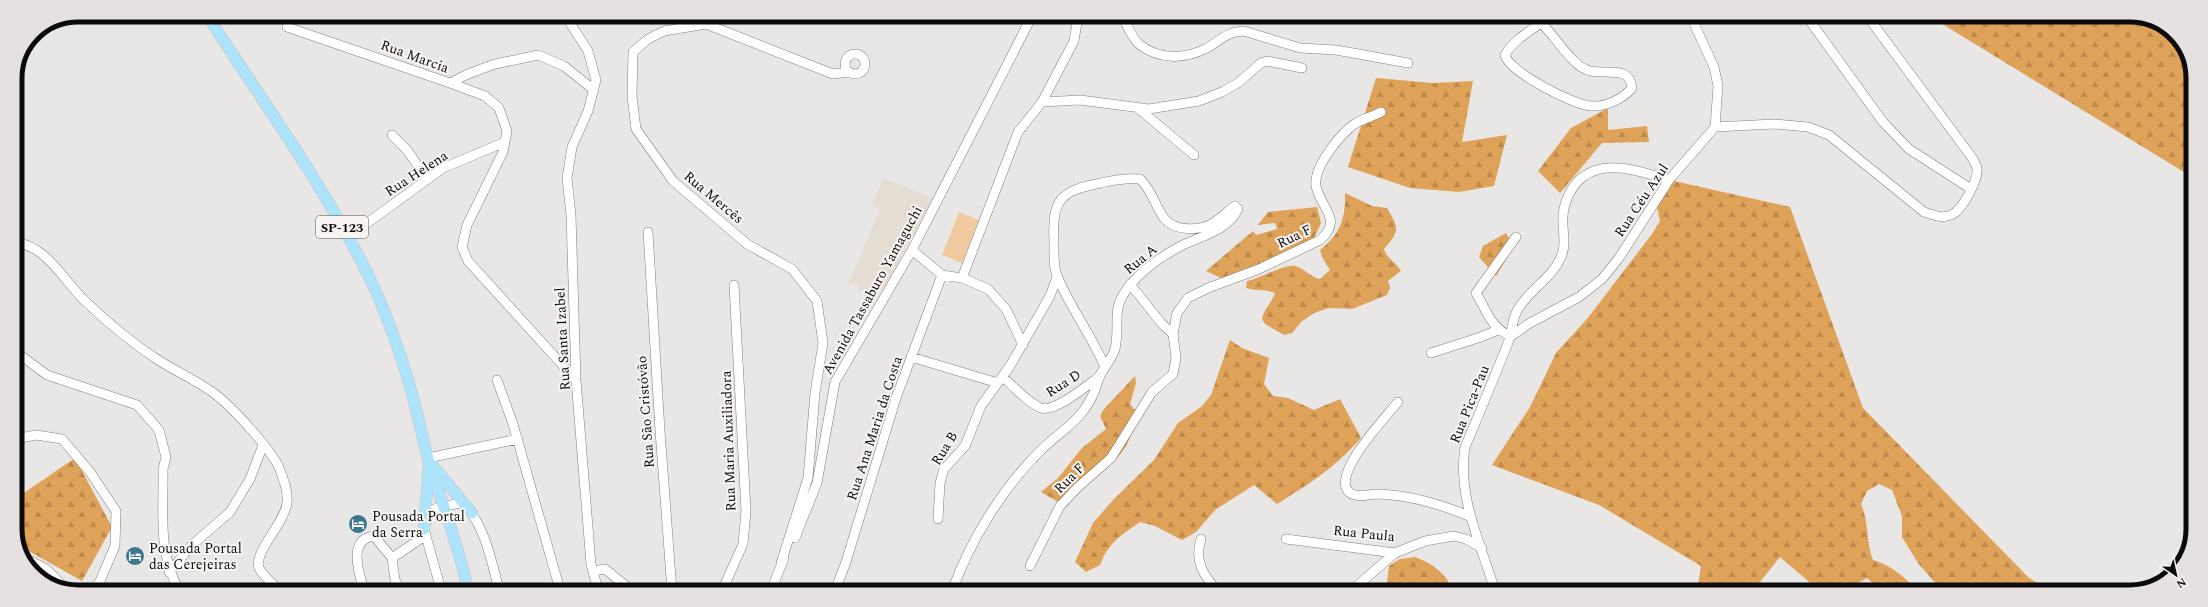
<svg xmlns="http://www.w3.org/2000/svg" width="2208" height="607" font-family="Spectral,serif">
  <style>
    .built { fill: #e5ddd4 }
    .forest { fill: url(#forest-firs) }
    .garden { fill: #f1caa0 }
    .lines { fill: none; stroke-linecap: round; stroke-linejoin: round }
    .minor-casing { stroke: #82807e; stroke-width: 10 }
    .major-casing { stroke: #c5c4c4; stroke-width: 12 }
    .minor { stroke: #fff; stroke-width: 9 }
    .major { stroke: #ade3fb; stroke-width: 11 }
    .labels { text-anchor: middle; stroke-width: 4; stroke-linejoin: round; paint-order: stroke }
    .shield { fill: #f7f4f2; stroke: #525150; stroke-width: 1 }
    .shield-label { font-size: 13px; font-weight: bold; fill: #0c0b0b }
    .street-label { font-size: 14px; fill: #0c0b0b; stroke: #f7f4f2 }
    .poi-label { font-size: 14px; fill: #0c0b0b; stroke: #f7f4f2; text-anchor: start }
    .rim { fill: none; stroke: #0c0b0b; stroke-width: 5 }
  </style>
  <defs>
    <pattern id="forest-firs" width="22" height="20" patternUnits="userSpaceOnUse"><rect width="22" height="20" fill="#dfa259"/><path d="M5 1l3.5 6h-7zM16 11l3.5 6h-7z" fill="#be8a4c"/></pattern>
  </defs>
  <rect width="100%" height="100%" fill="#e9e7e5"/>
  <path class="built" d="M883,178l50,20 -50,92h-25l2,-6 -12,1 32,-76 -8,-4z"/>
  <path class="forest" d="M1931,17h215l31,20 16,37 -1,103z
    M1376,78l57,5 40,-2 -11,61 45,-7 -13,51 -35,6 -49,-4 -62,-21z
    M1608,108v22l39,-4 2,16 -47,1 -42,50 -22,-22 33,-43z
    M1674,181l116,26 73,201 166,170 25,14h-111l-25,-29 -16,-26v-21l-10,-26 -13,-6 -12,7 -6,13c8,18 5,38 12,56 20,6 32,18 46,32h-36l-16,-14 -25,14h-21l-41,-35 -28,35h-55l4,-26 -102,-61 -107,-40 38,-58 26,-54 31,-34 65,-85 8,-13 -3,-14z
    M1345,193l27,13 15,2c12,20 13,23 -3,41 3,10 12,13 17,22l-13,10 2,7 -3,7 -35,14 -23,-1 -15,5 -13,9 -9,11 -8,2 -19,-11 -3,-5c2,-11 10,-16 13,-26 -10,-4 -19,-2 -29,-5l1,-7c11,-2 40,-18 48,-15 9,2 15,11 25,13l10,-9 -8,-13 -2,-7c20,-15 26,-32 25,-57z
    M1317,207l4,16 -7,15 -82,45 -26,-12 47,-40 3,4 21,-6 -2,-6 -17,2 10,-13z
    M1506,233l8,14 -18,29 -17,-19 4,-11z
    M1230,340l12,8 27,10 -5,26 9,12 15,2 26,12 26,-11 21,39c-24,28 -53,47 -84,66l-23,-19 -39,25 -19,22 -14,8 -27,-14 -15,-4c-20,14 -31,20 -40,43l-14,7 -11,-10 18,-39 20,-23 41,-40 24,-37 23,-16 10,-12z
    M1135,376l1,7 -6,21 4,5h11c-11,12 -13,30 -23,43 -12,16 -37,34 -52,49l-3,6 -26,-15 17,-14 24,-30 24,-19 -6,-13 4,-7z
    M75,458l37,69 -30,54 -62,-35 -5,-13v-34z
    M1415,557c17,6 32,17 38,34h-67l3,-25 11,-7z"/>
  <path class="garden" d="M959,212l20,8 -17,43 -20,-8z"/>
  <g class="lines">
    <g class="minor-casing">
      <path id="minor" d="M565,15l23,36 8,29 -8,31 -16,36 -5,31 4,37 5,165 15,184 7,26
        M1122,16c5,9 10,23 18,29 20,15 44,14 65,4 14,-7 22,-18 39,-18l56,17 36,2 72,13
        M1528,16c4,3 10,5 14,8 12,11 30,41 45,46 17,6 43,-6 45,18 -9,11 -26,19 -41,18 -18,-1 -83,-35 -86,-51 8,-14 23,-23 36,-32
        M1807,17l76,105 26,27 62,40
        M287,27l163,56 18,-9 27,-10 43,-9 26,11 30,24
        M845 64a10 10 0 1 1 20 0a10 10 0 1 1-20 0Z
        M450,83l35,13 14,12 8,23 -4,21 -36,73 -5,22 6,14 108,119
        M1042,102l38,-2 69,9 50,-8 23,-9 16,-9 23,-20 6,-2 35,7
        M1139,109l55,46
        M1715,127l59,-3 34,3 21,8 95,77c9,3 18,7 27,3 11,-4 28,-36 26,-47 -1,-3 -3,-6 -4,-9l-105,-142
        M392,135l15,15 20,29
        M648,232l12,199 12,160
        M348,237l95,-69 62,-26
        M15,242c33,5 48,38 70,59 23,22 47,42 73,59 19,12 40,21 57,34 17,13 58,57 65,76 4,11 8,21 7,32 -1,20 -34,50 -28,66 4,8 14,16 20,22
        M912,250l30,25 20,3 26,11 18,20 17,36
        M962,278l56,-146 24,-30 32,-61 4,-25
        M1130,284l32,40 11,10
        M1511,336l19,-13 49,-26 23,-18 17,-21 50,-78 46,-53 3,-41 -4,-19 -23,-50
        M1511,336c-20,-7 -25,-27 -35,-43l40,-56
        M15,351l32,24 90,30 22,25 7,27 -3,12c1,43 -6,82 16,121
        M1431,353l47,-15 20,-8
        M911,357l87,26
        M1003,377c11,10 24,25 38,31 14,5 48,-24 59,-32
        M497,380l16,44 47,166
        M1398,402c-12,15 -65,70 -50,89 6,8 21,3 29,3 33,1 62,10 92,22
        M15,439l21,-4 26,4 28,33 26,39 -1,35 -15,35 -6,9
        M428,458l90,-19
        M938,519l2,-36 4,-14 21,-23 16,-40 29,-40 40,-70 7,-19
        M795,538l22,-55 18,-101 77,-132 120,-234
        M1201,539c-7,21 2,37 17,52
        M1286,539l109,14 30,-12 29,-5 12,3 16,9
        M25,558l21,11 21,21
        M781,563l27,-85 7,-85 8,-50 -6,-42 -25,-32 -45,-25 -74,-63 -37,-52 -4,-33 1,-44 15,-13 16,-8 42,-7 127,50 15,-2
        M1030,566l30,-60 17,-18 34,-30 41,-66 21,-18 3,-16 -3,-24 4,-21 11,-15 20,-10 51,-19 61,-29c24,-21 0,-32 -4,-54 -3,-19 25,-53 40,-63 8,-4 17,-7 25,-11
        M593,571l12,-2 26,21
        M169,572l23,-27 38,-33 20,-33 13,-34
        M364,590c-5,-16 -17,-51 10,-54l18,22
        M400,590l-5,-10 -3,-22 34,-23
        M441,590l-17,-61 6,-17 7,-4 23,-5c23,13 33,63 39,87
        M722,591l21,-47 3,-33 -12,-226
        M771,591l13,-33
        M835,591l11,-29 50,-164 46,-123
        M952,591c18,-50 50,-102 88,-140 22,-22 42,-29 55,-61 2,-5 3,-10 5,-15 5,-9 12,-16 15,-26 6,-27 -6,-40 16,-65 14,-17 31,-28 50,-38 20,-10 47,-15 57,-37l-3,-3c-7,5 -14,12 -22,17 -13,8 -38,9 -49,-5 -9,-12 -12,-28 -24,-39 -14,-1 -26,1 -39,4 -42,8 -49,17 -47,59 0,11 -1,26 4,36 13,31 34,58 47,89
        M1351,591l44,-38
        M1495,591c-14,-47 -38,-94 -30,-144 15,-35 29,-69 43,-104 4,-11 4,-23 9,-32 11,-21 35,-32 44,-54 6,-13 1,-26 2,-39 0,-15 9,-34 21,-42 24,-17 59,-4 85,4"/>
    </g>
    <g class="major-casing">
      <path id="major" d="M207,15c57,89 121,175 166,270 15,33 28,70 38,105 7,24 11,48 18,72 13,42 30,84 39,128
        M433,466l39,47
        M424,529l5,-64"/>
    </g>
    <use href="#minor" class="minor"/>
    <use href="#major" class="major"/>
  </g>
  <defs>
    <g id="hotel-disc" transform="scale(1)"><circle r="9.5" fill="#3d7790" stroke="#f7f4f2"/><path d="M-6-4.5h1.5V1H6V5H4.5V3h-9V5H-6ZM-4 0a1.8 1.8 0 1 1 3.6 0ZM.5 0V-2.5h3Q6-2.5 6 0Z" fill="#fff"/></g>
  </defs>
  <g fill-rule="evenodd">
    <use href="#hotel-disc" x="358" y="524"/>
    <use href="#hotel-disc" x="135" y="556"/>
  </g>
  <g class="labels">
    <rect class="shield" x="316" y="216" width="52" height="22" rx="3"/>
    <g class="shield-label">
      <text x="342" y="232">SP-123</text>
    </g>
    <g class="street-label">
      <text transform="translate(415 56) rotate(20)" y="5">Rua Marcia</text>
      <text transform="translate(416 173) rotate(-33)" y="5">Rua Helena</text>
      <text transform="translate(714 197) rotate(40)" y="5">Rua Mercês</text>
      <text transform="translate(1641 200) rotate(-56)" y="5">Rua Céu Azul</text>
      <text transform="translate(1294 236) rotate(-26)" y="5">Rua F</text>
      <text transform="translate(1140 259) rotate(-39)" y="5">Rua A</text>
      <text transform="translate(872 290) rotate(-61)" y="5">Avenida Tassaburo Yamaguchi</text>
      <text transform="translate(562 339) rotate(-93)" y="5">Rua Santa Izabel</text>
      <text transform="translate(1063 383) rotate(-32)" y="5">Rua D</text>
      <text transform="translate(1469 404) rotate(-68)" y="5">Rua Pica-Pau</text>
      <text transform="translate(645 412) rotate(-94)" y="5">Rua São Cristóvão</text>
      <text transform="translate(874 428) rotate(-72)" y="5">Rua Ana Maria da Costa</text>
      <text transform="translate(728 441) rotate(-92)" y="5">Rua Maria Auxiliadora</text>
      <text transform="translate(944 448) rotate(-58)" y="5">Rua B</text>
      <text transform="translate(1069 478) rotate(-45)" y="5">Rua F</text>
      <text transform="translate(1364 533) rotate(6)" y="5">Rua Paula</text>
    </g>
    <g class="poi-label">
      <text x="372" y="521">Pousada Portal<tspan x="372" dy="16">da Serra</tspan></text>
      <text x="149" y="553">Pousada Portal<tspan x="149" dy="16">das Cerejeiras</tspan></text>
    </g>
  </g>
  <path d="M0 0H2208V607H0ZM78 22H2130A56 56 0 0 1 2186 78V529A56 56 0 0 1 2130 585H78A56 56 0 0 1 22 529V78A56 56 0 0 1 78 22Z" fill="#e4e1e0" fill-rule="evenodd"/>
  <path class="rim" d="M78 22H2130A56 56 0 0 1 2186 78V529A56 56 0 0 1 2130 585H78A56 56 0 0 1 22 529V78A56 56 0 0 1 78 22Z"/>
  <g transform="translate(2176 575) rotate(146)" stroke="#f7f4f2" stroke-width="3" paint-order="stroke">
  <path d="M0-3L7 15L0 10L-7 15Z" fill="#0c0b0b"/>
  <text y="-6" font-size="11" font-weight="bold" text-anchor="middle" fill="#0c0b0b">N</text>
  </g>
</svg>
